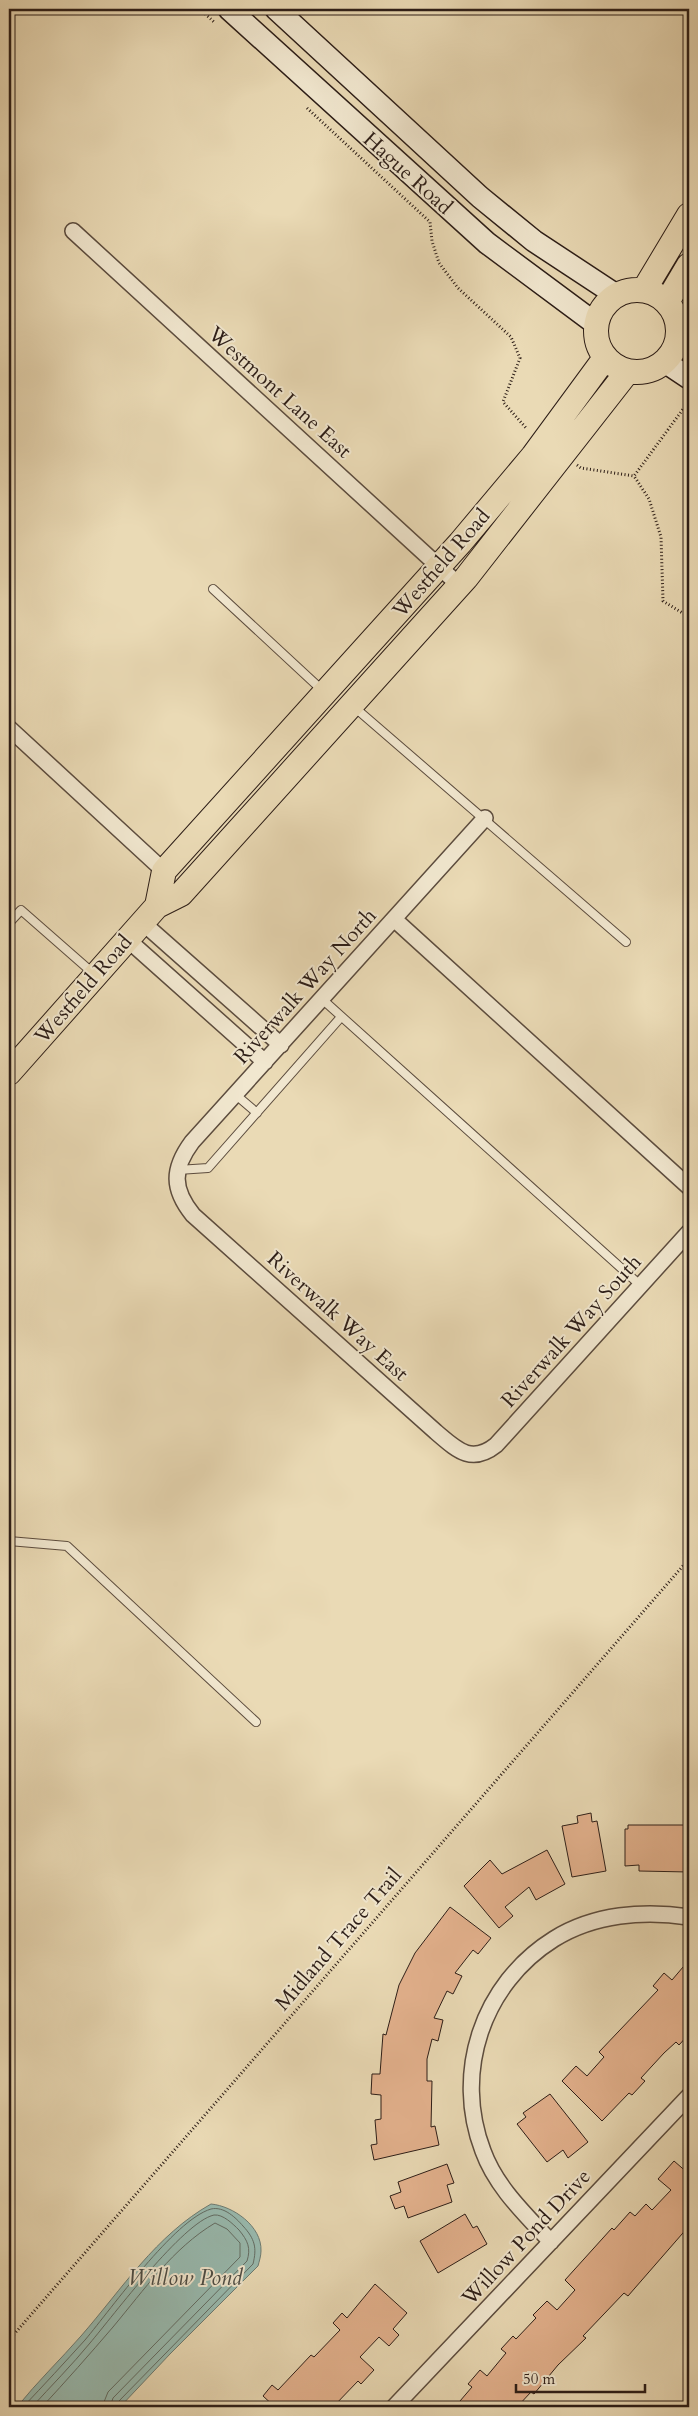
<svg xmlns="http://www.w3.org/2000/svg" width="698" height="2416" font-family="Cardo,serif">
  <style>
    .water { fill: #98baaf; stroke: #6d7b72 }
    .lines { fill: none; stroke-linecap: round; stroke-linejoin: round }
    .shore { stroke: #626c63; stroke-width: 1 }
    .building { fill: #e4b28e; stroke: #2c1d17 }
    .lane-casing { stroke: #5c4c3e; stroke-width: 10 }
    .street-casing { stroke: #5c4c3e; stroke-width: 18 }
    .secondary-casing { stroke: #2c1d17; stroke-width: 24 }
    .primary-casing { stroke: #2c1d17; stroke-width: 26 }
    .path { stroke: #2c1d17; stroke-width: 3; stroke-dasharray: 1 2.5; stroke-linecap: butt }
    .lane { stroke: #f1e7cf; stroke-width: 8 }
    .street { stroke: #f1e7cf; stroke-width: 15 }
    .secondary { stroke: #f1e7cf; stroke-width: 21 }
    .primary { stroke: #eadab5; stroke-width: 24 }
    .labels { text-anchor: middle; stroke-width: 4; stroke-linejoin: round; paint-order: stroke }
    .street-label { font-size: 21px; fill: #2c1d17; stroke: #f1e7cf }
    .water-label { font-size: 22px; font-style: italic; fill: #4c4c45; stroke: #f1e7cf }
  </style>
  <rect width="100%" height="100%" fill="#eadab5"/>
  <filter id="stains"><feTurbulence type="fractalNoise" baseFrequency=".004" numOctaves="4"/><feColorMatrix values="0 0 0 0 .2 0 0 0 0 .09 0 0 0 0 .02 0 0 0 .5 -.17"/></filter>
  <radialGradient id="worn" r=".72"><stop offset=".6" stop-color="#630" stop-opacity="0"/><stop offset="1" stop-color="#630" stop-opacity=".3"/></radialGradient>
  <path class="water" d="M211,2204c22,2 51,22 50,47 0,5 -2,11 -3,15l-88,88 -50,53h-103c20,-25 43,-47 64,-71 41,-47 75,-101 130,-132z"/>
  <g class="lines">
    <path class="shore" d="M23,2407c21,-22 42,-45 62,-67 27,-32 89,-120 126,-131 13,-3 25,9 32,17 12,13 14,22 10,38l-135,138 -2,5
      M32,2407c19,-21 40,-42 58,-64 23,-27 93,-121 124,-128 9,-1 19,9 25,15 9,11 12,18 8,31l-134,137 -3,9
      M42,2407c24,-26 48,-53 71,-80 31,-37 60,-79 102,-104l12,6 13,14v14l-132,135 -6,15"/>
  </g>
  <path class="building" d="M591,1813l1,9 5,-1 9,50 -34,6 -10,-51 16,-3 -1,-7z
    M628,1825h61v47l-50,-1v-6l-14,1v-37h3z
    M547,1850l18,34 -29,16 -7,-13 -24,20 8,9 -14,12 -35,-42 26,-26 12,14z
    M450,1907l41,31 -13,16 -5,-4 -18,23 7,3 -9,18 -6,-3 -13,27 9,2 -5,21 -6,-2 -5,20v22h5l-1,46 4,-1 4,19 -65,15 -3,-15 6,-1 -2,-24 6,-1v-24l-10,-1 1,-20h8l3,-40 3,1 13,-50 16,-32z
    M689,1960v74l-10,11 -3,-3 -12,11 -23,25 4,3 -13,14 -3,-2 -27,28 -40,-40 14,-15 11,10 17,-19 -5,-5 59,-62 -5,-4 11,-13 8,7z
    M550,2094l38,48 -20,16 -5,-8 -16,12 -30,-38 9,-7 -3,-4z
    M674,2161l15,13v52l-61,70 -4,-3 -41,43 3,2 -28,27 -24,29 -3,-2 -14,15h-50l-7,-6 12,-14 -4,-3 12,-14 7,6 19,-23 -5,-4 12,-13 3,3 20,-21 -3,-3 14,-14 10,9 18,-20 -10,-10 47,-52 2,2 16,-18 5,4 11,-12 6,6 19,-20 -13,-11z
    M447,2164l7,19 -7,2 5,17 -44,16 -4,-12 -9,3 -5,-13 11,-4 -3,-10z
    M465,2214l8,14 4,-2 10,18 -49,29 -18,-32z
    M375,2284l32,29 -14,16 6,6 -10,11 -10,-9 -19,20 14,13 -13,14 -3,-3 -25,26h-58l-12,-11 9,-11 6,5 33,-35 3,2 26,-27 -7,-7 9,-10 5,5z"/>
  <g class="lines">
    <g class="lane-casing">
      <path id="lane" d="M213,589l110,102
        M353,706l273,236
        M9,923l12,-13 73,64
        M322,999l318,286
        M236,1095l21,18
        M178,1170l30,-2 133,-151
        M9,1541l58,5 189,176"/>
    </g>
    <g class="street-casing">
      <path id="street" d="M73,231l386,354
        M9,728l155,143
        M485,818l-293,324c-20,27 -20,47 1,73l243,217c20,17 35,33 60,13l193,-213
        M394,919l295,268
        M142,922l139,123
        M127,939l138,123
        M551,2242c-26,-28 -55,-55 -68,-91 -30,-78 -1,-167 71,-212 40,-25 90,-29 135,-22
        M394,2407l295,-311"/>
    </g>
    <g class="secondary-casing">
      <path id="secondary" d="M229,9l258,234 109,81
        M276,9l204,188 54,44 82,54
        M678,338l11,8
        M665,362l24,16"/>
    </g>
    <g class="primary-casing">
      <path id="primary" d="M596 331a41 41 0 1 1 82 0a41 41 0 1 1-82 0Z
        M644,290l45,-75
        M667,302l22,-37
        M157,906l7,-35 296,-328 73,-87 72,-98
        M9,1073l148,-167 24,-12 285,-316 162,-207"/>
    </g>
    <path class="path" d="M200,9l14,13
      M307,108l123,114 2,19 7,22 19,25 53,49 9,21 -17,44 24,27
      M689,401l-55,75 15,23 12,38 2,64 26,16
      M577,465l4,3 53,8
      M9,2340l680,-781"/>
    <use href="#lane" class="lane"/>
    <use href="#street" class="street"/>
    <use href="#secondary" class="secondary"/>
    <use href="#primary" class="primary"/>
  </g>
  <g class="labels">
    <g class="street-label">
      <text transform="translate(408 173) rotate(42)" y="7">Hague Road</text>
      <text transform="translate(280 392) rotate(42)" y="7">Westmont Lane East</text>
      <text transform="translate(441 563) rotate(-49)" y="7">Westfield Road</text>
      <text transform="translate(305 986) rotate(-48)" y="7">Riverwalk Way North</text>
      <text transform="translate(83 989) rotate(-49)" y="7">Westfield Road</text>
      <text transform="translate(338 1316) rotate(42)" y="7">Riverwalk Way East</text>
      <text transform="translate(571 1331) rotate(-48)" y="7">Riverwalk Way South</text>
      <text transform="translate(338 1939) rotate(-49)" y="7">Midland Trace Trail</text>
      <text transform="translate(526 2237) rotate(-47)" y="7">Willow Pond Drive</text>
    </g>
    <g class="water-label">
      <text x="185" y="2285">Willow Pond</text>
    </g>
  </g>
  <rect width="698" height="2416" fill="none" stroke="#eadab5" stroke-width="30"/>
  <rect x="10" y="10" width="678" height="2396" fill="none" stroke="#2c1d17" stroke-width="2.5"/>
  <rect x="15" y="15" width="668" height="2386" fill="none" stroke="#2c1d17"/>
  <path d="M516 2384v8h129v-8" fill="none" stroke="#2c1d17" stroke-width="2.5"/>
  <text x="523" y="2384" font-size="15" fill="#2c1d17" stroke="#f1e7cf" stroke-width="4" paint-order="stroke">50 m</text>
  <rect width="100%" height="100%" filter="url(#stains)"/>
  <rect width="100%" height="100%" fill="url(#worn)"/>
</svg>
